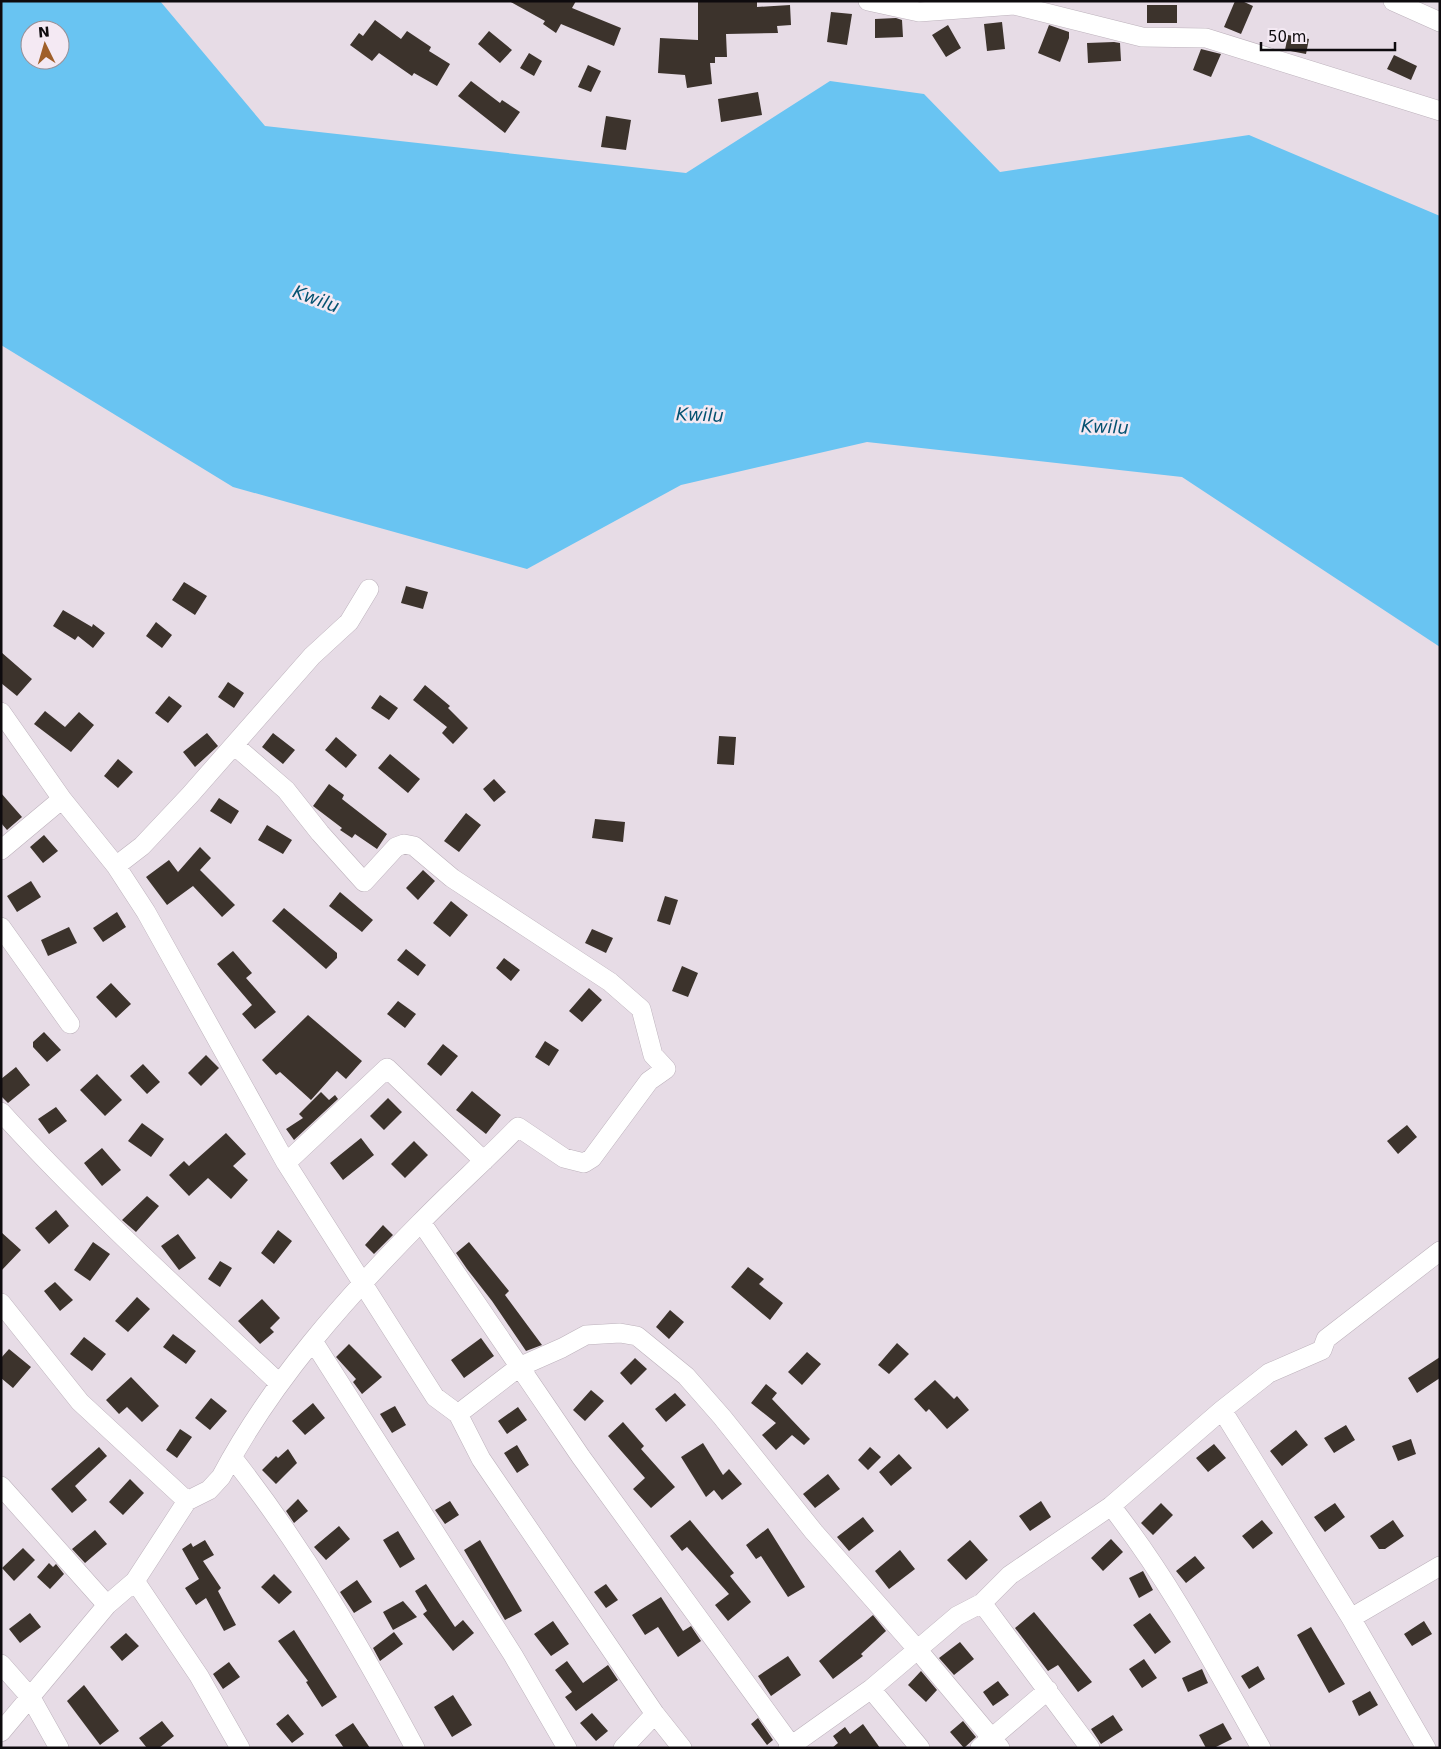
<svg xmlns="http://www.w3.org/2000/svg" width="1441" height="1749" font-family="'DejaVu Sans',sans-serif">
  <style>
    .water { fill: #69c4f2; fill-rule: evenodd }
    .building { fill: #3c332c }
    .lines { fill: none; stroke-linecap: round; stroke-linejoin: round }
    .minor-casing { stroke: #bdb2bc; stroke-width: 20 }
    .minor { stroke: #fff; stroke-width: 19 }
    .labels { text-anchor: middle; stroke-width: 5; stroke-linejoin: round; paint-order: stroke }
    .water-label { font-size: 18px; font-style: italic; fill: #055271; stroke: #f4e9f3 }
  </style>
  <rect width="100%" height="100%" fill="#e7dce6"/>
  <path class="water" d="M1,1h159l105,125 421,47 144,-92 94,13 76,78 249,-37 191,81v431l-258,-170 -315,-35 -186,43 -154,84 -294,-82 -232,-142zM30,30h30v30h-30z"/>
  <path class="building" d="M509,1h67l-4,7 49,20 -7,18 -53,-22 -5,9 -13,-9 2,-3z
    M698,1h59v6l33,-2 1,20 -14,1 1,7 -52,1 1,23h-12v6h-5l2,21 -25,4 -2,-13 -27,-2 2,-35 38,2z
    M1235,1h7l11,5 -12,28 -17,-7z
    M1147,5h30v18h-30z
    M831,12l21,2 -5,31 -20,-3z
    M896,18l6,2 1,17 -28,1v-19z
    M375,20l26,19 6,-8 24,16 -2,4 21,13 -13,22 -23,-13 -2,3 -33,-23 -7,8 -22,-16 9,-12 4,3z
    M1002,22l3,27 -18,2 -3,-27z
    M948,25l13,23 -15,9 -14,-22z
    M1049,25l20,7v6l-9,24 -22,-9z
    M489,31l23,19 -12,13 -22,-19z
    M1288,35l21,4 -3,15 -21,-4z
    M1114,42l6,1 1,18 -33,2 -1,-20z
    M1201,49l20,5 -10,23 -18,-7z
    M529,53l13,8 -8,15 -14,-8z
    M1394,55l23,11 -6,14 -24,-11z
    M588,65l13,6 -10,21 -13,-5z
    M471,81l29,22 2,-3 18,12 -15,21 -47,-37z
    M758,92l4,23 -41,7 -3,-23z
    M606,116l25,4 -5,30 -25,-3z
    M184,582l23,14 -12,19 -23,-15z
    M406,586l22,6 -5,17 -22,-6z
    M63,610l29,17 1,-3 12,9 -12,15 -15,-12 -3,4 -22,-14z
    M156,622l16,13 -10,13 -16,-12z
    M1,652l31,27 -15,17 -16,-13z
    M228,682l16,11 -10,15 -16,-11z
    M425,685l25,21 -2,2 20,20 -15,16 -11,-11 5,-6 -34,-27z
    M380,695l18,13 -9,12 -18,-12z
    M169,696l13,10 -14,17 -13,-10z
    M45,711l20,16 14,-15 15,13 -23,27 -37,-28z
    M207,733l11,13 -23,21 -12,-15z
    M273,733l22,17 -12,14 -21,-17z
    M719,736l17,1 -2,28 -17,-1z
    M336,737l21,18 -11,13 -21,-18z
    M390,754l30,25 -12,14 -30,-25z
    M118,759l15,13 -15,16 -14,-12z
    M494,779l12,13 -12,10 -11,-13z
    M329,784l15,11 -2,4 45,35 -10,15 -22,-15 -3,4 -12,-8 2,-2 -29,-22z
    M1,793l21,24 -15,13 -6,-7z
    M219,798l20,13 -8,13 -21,-13z
    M466,813l15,12 -22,27 -15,-11z
    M595,819l30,3 -2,20 -31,-4z
    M267,825l25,15 -9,14 -25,-14z
    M44,835l14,16 -15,12 -13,-16z
    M200,847l11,11 -11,12 35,35 -13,12 -29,-31 -26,19 -21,-28 23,-17 9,12z
    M423,870l12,11 -17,19 -12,-12z
    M31,881l10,16 -24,15 -10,-16z
    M340,892l33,28 -11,12 -33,-26z
    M665,896l13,4 -8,25 -13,-4z
    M451,901l17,14 -18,22 -17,-14z
    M284,908l53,45v5l-11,11 -54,-48z
    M117,912l9,15 -23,15 -10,-14z
    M69,927l8,16 -29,13 -7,-16z
    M592,929l21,9 -7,15 -21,-10z
    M406,949l20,16 -8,11 -21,-16z
    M233,951l19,22 -6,5 30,34 -21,17 -13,-15 10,-9 -35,-41z
    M504,958l16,12 -9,11 -15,-13z
    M682,966l16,7 -10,24 -16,-6z
    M111,983l20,21 -15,14 -20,-21z
    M589,988l13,12 -20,22 -13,-11z
    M398,1001l18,13 -11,14 -18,-14z
    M308,1015l54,46 -16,18 -9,-8 -26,29 -31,-28 -4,3 -14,-15z
    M44,1032l17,18 -14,12 -14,-15v-5z
    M545,1041l14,9 -10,16 -14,-9z
    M443,1044l15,12 -17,20 -14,-12z
    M206,1055l13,13 -18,18 -13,-13z
    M143,1064l17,18 -13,12 -17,-18z
    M16,1067l14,18 -22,18 -7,-7v-17z
    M97,1074l25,26 -17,16 -25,-26z
    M472,1091l29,24 -15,19 -30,-24z
    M321,1092l8,8 6,-5 3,4 -44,41 -8,-11 17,-11 -4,-4z
    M388,1098l14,14 -18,18 -14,-14z
    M56,1107l11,14 -18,13 -11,-15z
    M142,1123l22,16 -13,18 -23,-16z
    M1407,1125l10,12 -19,17 -11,-13z
    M226,1133l20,21 -13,12 15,14 -17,19 -23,-21 -19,18 -20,-21 15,-14 5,5z
    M361,1138l13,17 -31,25 -13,-17z
    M414,1141l14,14 -23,23 -14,-14z
    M102,1148l19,22 -19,16 -18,-23z
    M147,1196l12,10 -23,26 -14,-12z
    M56,1210l13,16 -20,18 -14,-16z
    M383,1225l10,10 -19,19 -9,-9z
    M278,1230l14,11 -18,23 -13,-11z
    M1,1232l20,18 -20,21z
    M178,1234l18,24 -17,12 -18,-24z
    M93,1242l17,12 -20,27 -16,-11z
    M469,1242l40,49 -4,4 37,50 -16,6 -34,-50 -25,-32 -11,-16z
    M220,1261l12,7 -12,19 -12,-8z
    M748,1267l16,12 -5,5 24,19 -13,17 -39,-33z
    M55,1282l18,18 -13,11 -16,-20z
    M137,1297l13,12 -22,23 -13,-11z
    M262,1299l18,19 -10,10 4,4 -14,12 -22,-23z
    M670,1310l14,12 -15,17 -13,-12z
    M173,1334l23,17 -10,13 -23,-17z
    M84,1337l22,17 -14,17 -22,-17z
    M481,1338l13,18 -30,22 -13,-18z
    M897,1343l12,11 -20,20 -11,-9z
    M349,1344l33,33 -20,17 -9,-12 3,-3 -20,-22z
    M9,1349l22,18 -18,21 -12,-10v-20z
    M807,1352l14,12 -19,21 -14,-13z
    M1440,1357v21l-23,15 -9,-15z
    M635,1358l12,11 -16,16 -11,-12z
    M131,1377l28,29 -17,16 -15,-15 -8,7 -13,-14z
    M935,1380l19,19 3,-3 12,14 -22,19 -18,-20 -3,3 -12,-13z
    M766,1384l11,9 -5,6 38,40 -6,6 -12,-10 -16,15 -14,-15 14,-12 -25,-20z
    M591,1390l13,11 -19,20 -12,-11z
    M675,1393l11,12 -20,17 -11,-13z
    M211,1398l16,13 -17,19 -15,-12z
    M313,1403l12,15 -20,17 -13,-14z
    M395,1406l11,19 -14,8 -12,-19z
    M518,1407l9,13 -20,14 -9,-13z
    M623,1422l21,24 -3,3 34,38 -24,21 -18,-19 12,-11 -37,-42z
    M1346,1425l9,15 -21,13 -10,-15z
    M180,1429l12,8 -15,21 -11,-8z
    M1296,1430l12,15 -26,21 -12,-15z
    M1411,1439l5,15 -18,7 -6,-15z
    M703,1443l20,32 6,-6 13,15 -20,16 -8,-10 -8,7 -25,-40z
    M1214,1444l12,14 -18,14 -12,-14z
    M517,1445l12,20 -12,8 -13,-20z
    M99,1447l8,9 -32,30 12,14 -15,13 -21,-24z
    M870,1447l11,10 -13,13 -10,-10z
    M288,1449l9,14 -21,21 -14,-14 14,-14 2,2z
    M899,1454l13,14 -21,18 -12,-14z
    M828,1474l12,15 -25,19 -12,-14z
    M130,1479l14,14 -21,22 -14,-13z
    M298,1499l10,12 -14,12 -8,-12z
    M450,1501l9,14 -14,9 -10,-14z
    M1041,1501l10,16 -21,14 -11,-15z
    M1161,1503l12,12 -20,20 -12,-12z
    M1335,1503l10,14 -20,15 -11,-15z
    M863,1517l11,14 -25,20 -12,-14z
    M690,1520l44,53 -4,3 21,26 -23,19 -13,-16 14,-11 -42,-47 -5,4 -12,-15z
    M1262,1520l11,13 -20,16 -11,-13z
    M1393,1520l11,16 -19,13h-6l-9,-13z
    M339,1526l11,13 -24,21 -12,-13z
    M768,1528l37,59 -17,10 -27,-41 -5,3 -10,-14z
    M95,1530l12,14 -22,19 -13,-14z
    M398,1531l17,28 -15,9 -17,-28z
    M1111,1539l12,13 -20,19 -12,-13z
    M205,1540l9,15 -11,6 18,27 -3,3 18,34 -12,6 -18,-33 -10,7 -11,-17 14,-9 -17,-30 9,-6 2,4z
    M480,1540l42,71 -17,9 -41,-70z
    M970,1540l18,20 -22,20 -19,-20z
    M23,1548l12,12 -21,21 -12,-13z
    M900,1550l15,19 -26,20 -14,-18z
    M1195,1556l10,12 -19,15 -10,-12z
    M49,1563l4,4 3,-3 8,10 -14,15 -13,-12z
    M1143,1571l10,19 -14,8 -10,-20z
    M274,1574l18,18 -13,12 -18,-17z
    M357,1580l15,22 -18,11 -14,-21z
    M426,1584l29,43 8,-7 11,13 -21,18 -30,-37 4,-3 -12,-20z
    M606,1584l12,16 -12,8 -12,-16z
    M661,1597l22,34 8,-5 10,15 -23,16 -20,-30 -13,8 -13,-20z
    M403,1601l14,16 -24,13 -10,-18z
    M1034,1612l58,70 -14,10 -20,-27 -10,6 -33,-43z
    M30,1613l11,14 -21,16 -11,-14z
    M1150,1613l21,29 -16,12 -22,-29z
    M873,1615l13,16 -25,23 2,2 -30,23 -14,-18z
    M553,1621l16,23 -18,12 -17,-22z
    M1424,1621l8,13 -20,12 -8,-12z
    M1311,1627l34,57 -16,9 -32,-58z
    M294,1630l43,67 -15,10 -16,-25 2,-1 -30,-40z
    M394,1632l9,12 -23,17 -7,-13z
    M126,1633l13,13 -17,15 -12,-14z
    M960,1642l14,17 -20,16 -15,-17z
    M788,1656l13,19 -30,21 -13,-20z
    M1144,1659l13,19 -15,10 -13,-19z
    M567,1661l16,22 25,-18 10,15 -42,31 -11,-14 7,-5 -17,-22z
    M229,1662l11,15 -17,12 -10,-15z
    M1258,1666l7,13 -16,10 -8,-13z
    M1202,1669l6,14 -20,9 -6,-14z
    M921,1671l16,19 -11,12 -18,-17z
    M998,1681l11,14 -16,11 -10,-14z
    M84,1685l35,46 -19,14 -33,-44z
    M1370,1691l8,14 -19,11 -7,-15z
    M453,1695l19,30 -20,12 -18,-30z
    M592,1713l16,18 -12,10 -16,-18z
    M288,1714l16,20 -12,9 -16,-19z
    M1113,1715l10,15 -22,14 -10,-15z
    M758,1718l15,22 -6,5 -16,-21z
    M162,1721l12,15 -15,12h-12l-8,-10z
    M963,1721l13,16 -12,11 -14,-16z
    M353,1723l17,25h-26l-9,-13z
    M1223,1723l9,16 -18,9h-8l-7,-13z
    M863,1724l17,24h-48l6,-5 -5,-7 12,-9 5,7z"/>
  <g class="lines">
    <g class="minor-casing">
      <path id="minor" d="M868,1l51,11 95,-7 128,32 64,1 234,73
        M1393,1l47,21
        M1,712l61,87 54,67 30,46 140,251 149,234 23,17 23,45 174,255 27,34
        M1,850l61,-51
        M116,866l26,-20 48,-51 122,-139 37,-34 20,-33
        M1,927l69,97
        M1,1112c87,96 184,183 278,271
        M286,1163l101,-95 97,93
        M421,1222l160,235 210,288
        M1,1303l79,99 107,99
        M313,1341l200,314 54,93
        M1222,1410l129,208 75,130
        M458,1414l61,-47 43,-19 24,-13 34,-2 17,3 49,40 36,41 92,115 103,117 83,99
        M232,1457c71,90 129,190 183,291
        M1,1486l106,119
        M1111,1506c59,75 103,159 150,242
        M135,1581l64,95 41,72
        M982,1603l108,145
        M1351,1618l89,-52
        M1,1664l30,34 28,50
        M871,1689l49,59
        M1,1732l106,-127 28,-24 52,-80 22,-11 12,-13c51,-96 123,-177 199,-254 32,-33 66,-63 98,-96l46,31 20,5 8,-5 57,-77 17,-12 -13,-14 -12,-46 -31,-27 -158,-104 -38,-32 -10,-2 -8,3 -32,35 -44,-49 -34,-43 -52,-45
        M623,1748l32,-34
        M788,1748l83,-59 86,-73 25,-13 28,-28 101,-69 111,-96 47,-37 53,-23 4,-11 114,-88
        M980,1748l68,-58"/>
    </g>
    <use href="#minor" class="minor"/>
  </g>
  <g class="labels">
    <g class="water-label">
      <text transform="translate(316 299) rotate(20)" y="6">Kwilu</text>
      <text transform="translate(700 415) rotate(2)" y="6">Kwilu</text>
      <text transform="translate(1105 427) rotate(2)" y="6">Kwilu</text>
    </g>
  </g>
  <rect width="1441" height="1749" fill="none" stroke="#0e0b0e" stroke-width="5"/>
  <g transform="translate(45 45) rotate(355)"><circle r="24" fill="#f4e9f3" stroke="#989097"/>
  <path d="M0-4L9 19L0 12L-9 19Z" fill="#9f5f29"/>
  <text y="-8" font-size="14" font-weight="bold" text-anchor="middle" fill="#0e0b0e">N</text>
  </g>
  <path d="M1261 42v8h134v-8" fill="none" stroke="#0e0b0e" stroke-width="2.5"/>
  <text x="1268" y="42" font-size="15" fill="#0e0b0e" stroke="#f4e9f3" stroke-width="4" paint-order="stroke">50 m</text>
</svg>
